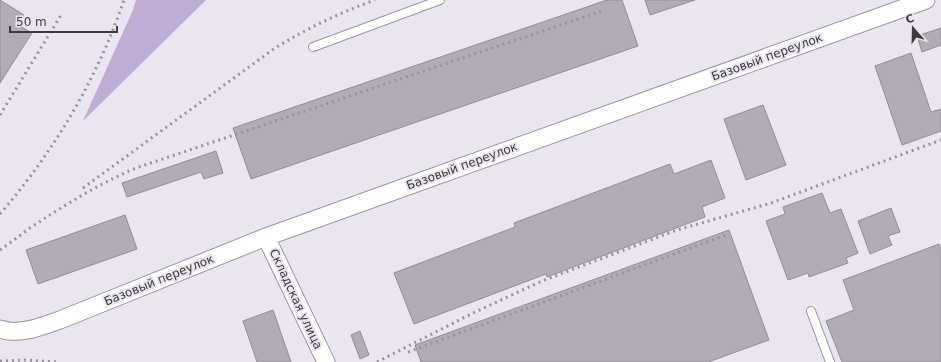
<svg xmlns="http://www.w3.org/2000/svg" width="941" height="362" font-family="'DejaVu Sans',sans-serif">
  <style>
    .green { fill: #c1acd5 }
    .building { fill: #b1acb6; stroke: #928d97 }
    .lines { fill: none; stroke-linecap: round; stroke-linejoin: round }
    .service-casing { stroke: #99949e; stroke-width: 10 }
    .minor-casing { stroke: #99949e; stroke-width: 19 }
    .service { stroke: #fff; stroke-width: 8 }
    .minor { stroke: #fff; stroke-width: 17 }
    .rail { stroke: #96939b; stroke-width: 3; stroke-dasharray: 2 4; stroke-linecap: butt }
    .labels { text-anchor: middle; stroke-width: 4; stroke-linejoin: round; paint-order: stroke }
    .street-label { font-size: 12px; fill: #3c3a3e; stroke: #eae5f0 }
  </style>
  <rect width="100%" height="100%" fill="#eae5f0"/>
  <path class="green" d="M136,0h70l-123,121 50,-111z"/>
  <path class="building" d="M0,0l24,15 -6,10 14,8 -32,50z
    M607,0h15l16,46 -387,133 -18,-51z
    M645,0h50l-45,15z
    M941,28v17l-19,7 -5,-16z
    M911,53l20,59 10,-3v22l-39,14 -27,-79z
    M763,105l23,60 -40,15 -22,-61z
    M216,151l7,22 -19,6 -3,-7 -74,25 -5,-14z
    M711,160l14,38 -23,9 3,10 -158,60 -1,-3 -132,50 -20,-51 121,-46 -1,-4 156,-59 4,10z
    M822,193l8,20 11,-4 17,44 -12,5 2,5 -39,14 -1,-4 -20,7 -22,-59 19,-7 -2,-7z
    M891,208l9,24 -12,4 4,9 -22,9 -12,-33z
    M125,215l12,34 -99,35 -12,-34z
    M729,230l40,110 -61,22h-287l-6,-17z
    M939,244l2,5v113h-99l-16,-41 28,-11 -11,-30z
    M273,310l18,52h-34l-14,-41z
    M360,331l9,24 -9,4 -9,-24z"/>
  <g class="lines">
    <g class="service-casing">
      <path id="service" d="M313,47l127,-47
        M811,311l19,51"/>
    </g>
    <g class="minor-casing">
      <path id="minor" d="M266,237l60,125
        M0,329c19,7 42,-3 60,-9l206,-83 660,-237"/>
    </g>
    <use href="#service" class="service"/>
    <use href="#minor" class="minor"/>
    <path class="rail" d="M0,115l61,-100
      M83,188l192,-140c33,-20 64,-35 100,-48
      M0,214c55,-64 97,-135 124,-214
      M24,232c36,-24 72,-47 112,-64l469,-158
      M0,250l29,-21
      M408,352l318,-117
      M0,361l24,-1 34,2
      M377,362l96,-49 69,-32 135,-51 94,-27 170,-63"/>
  </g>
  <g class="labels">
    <g class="street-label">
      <text transform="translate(767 57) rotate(-20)" y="4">Базовый переулок</text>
      <text transform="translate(462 166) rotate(-20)" y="4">Базовый переулок</text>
      <text transform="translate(159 280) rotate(-22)" y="4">Базовый переулок</text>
      <text transform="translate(296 299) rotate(65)" y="4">Складская улица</text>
    </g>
  </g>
  <g transform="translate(913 28) rotate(340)" stroke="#eae5f0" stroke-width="3" paint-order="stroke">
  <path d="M0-3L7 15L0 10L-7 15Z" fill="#3c3a3e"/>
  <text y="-6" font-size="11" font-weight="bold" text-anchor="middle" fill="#3c3a3e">С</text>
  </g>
  <path d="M10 26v6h107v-6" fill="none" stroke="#3c3a3e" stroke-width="2"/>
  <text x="16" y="26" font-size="12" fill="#3c3a3e" stroke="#eae5f0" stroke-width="3" paint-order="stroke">50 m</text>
</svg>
